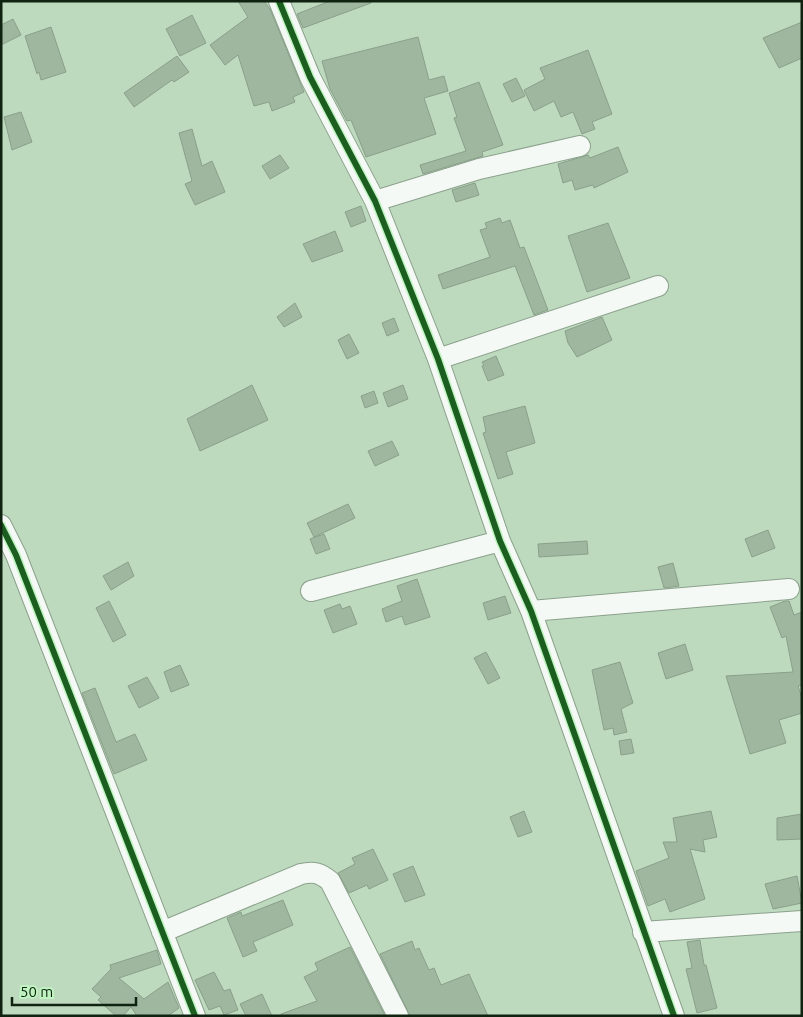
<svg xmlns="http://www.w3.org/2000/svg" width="803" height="1017" font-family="Ubuntu,sans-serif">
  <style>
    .building { fill: #9fb79f; stroke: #8a9f8a }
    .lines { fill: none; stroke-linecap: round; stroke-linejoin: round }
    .minor-casing { stroke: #8ba18c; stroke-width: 22 }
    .minor { stroke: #f5f9f5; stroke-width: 20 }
    .cycleway-casing { stroke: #bff4c0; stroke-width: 9 }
    .cycleway { stroke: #1b5e20; stroke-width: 6 }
  </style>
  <rect width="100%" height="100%" fill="#bedabe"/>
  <path class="building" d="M238,1h26l6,8 34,83 -11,5 2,5 -23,9 -3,-9 -15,4 -16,-51 -13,10 -15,-20 38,-28z
    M330,1h41v2l-68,25 -6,-14z
    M192,15l14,28 -26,13 -14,-27z
    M13,19l8,16 -20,10v-20z
    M802,22v36l-23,10 -16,-30z
    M51,27l15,45 -25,8 -2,-8 -2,2 -12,-38z
    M418,37l11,43 15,-4 4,15 -24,7 12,36 -70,23 -15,-37 -4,1 -17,-32 -8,-28z
    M588,50l24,64 -20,8 3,7 -13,5 -9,-22 -12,5 -7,-16 -20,10 -10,-21 21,-11 -5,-11z
    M177,56l12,16 -15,10 -2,-2 -38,27 -10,-14z
    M516,78l9,18 -13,6 -9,-18z
    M479,82l24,63 -21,7 1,4 -60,18 -3,-9 46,-14 -12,-33 3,-1 -8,-24z
    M21,112l11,30 -20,8 -8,-33z
    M192,129l10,37 10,-5 13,31 -30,13 -10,-21 7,-3 -13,-48z
    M618,147l10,25 -34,16 -1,-3 -18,5 -3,-10 -9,3 -5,-19 30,-9 2,3z
    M280,155l9,13 -19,11 -8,-13z
    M475,183l4,12 -23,7 -4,-12z
    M361,206l5,15 -15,6 -6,-15z
    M500,218l2,5 8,-3 10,28 4,-1 24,63 -14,5 -19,-49 -72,23 -5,-14 52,-18 -10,-27 7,-2 -2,-5z
    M608,223l22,55 -43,14 -19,-56z
    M335,231l8,20 -31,11 -9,-18z
    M295,303l7,14 -18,10 -7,-10z
    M602,317l10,23 -35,17 -9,-14 -3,-12z
    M394,318l5,13 -12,5 -5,-13z
    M349,334l10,19 -12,6 -9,-19z
    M496,356l8,19 -16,6 -6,-15 2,-1 -2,-3z
    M252,385l16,35 -68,31 -13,-32z
    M403,385l5,14 -20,8 -5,-14z
    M374,391l4,12 -13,5 -4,-12z
    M525,406l10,37 -29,9 7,22 -15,5 -15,-46 3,-1 -3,-15z
    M392,441l7,14 -24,11 -7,-15z
    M348,504l7,14 -41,19 -7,-14z
    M768,530l7,18 -23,9 -7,-18z
    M324,534l6,15 -14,5 -6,-15z
    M587,541l1,13 -49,3 -1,-13z
    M128,562l6,14 -23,14 -8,-14z
    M673,563l6,23 -15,2 -6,-21z
    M417,579l13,38 -25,8 -3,-9 -16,6 -4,-13 20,-8 -5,-15z
    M505,596l6,17 -23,7 -5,-17z
    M109,601l17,34 -13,7 -17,-34z
    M785,601h4l5,14 8,-3v73l-4,1 4,12v15l-23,7 7,23 -36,11 -24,-78 67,-4 -7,-36 -4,2 -12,-31z
    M340,604l2,5 8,-3 7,18 -24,9 -9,-23z
    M685,644l8,26 -27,9 -8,-26z
    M486,652l14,26 -12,6 -14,-26z
    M620,662l13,41 -12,6 6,23 -13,3 -1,-7 -9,2 -12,-60z
    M180,665l9,20 -18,7 -7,-20z
    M147,677l12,21 -20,10 -11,-22z
    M95,688l21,54 19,-8 12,26 -33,14 -32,-81z
    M631,739l3,14 -13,2 -2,-14z
    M524,811l8,21 -14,5 -8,-20z
    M711,811l6,26 -14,3 2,12 -15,-3 15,50 -35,13 -5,-13 -17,7 -12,-35 33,-13 -6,-16h14l-4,-24z
    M802,814v25l-25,1v-22z
    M373,849l15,31 -19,9 -2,-4 -18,8 -11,-20 17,-9 -3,-6z
    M413,866l12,29 -20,7 -12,-28z
    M797,876l5,27 -29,6 -8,-25z
    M283,900l10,25 -40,17 4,9 -14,6 -16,-39 14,-6 1,4z
    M700,940l4,25h2l11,43 -20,5 -11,-44 6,-1 -5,-26z
    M412,941l3,9 4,-2 10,22 5,-2 7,17 28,-11 19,42h-78l-30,-62z
    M350,947l35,69h-104v-2l36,-13 -13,-24 14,-7 -3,-7z
    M157,950l4,14 -42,14 25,21 24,-17 11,26 -11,8h-31l-6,-9 -8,9h-7l-18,-16 3,-3 -9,-8 19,-20 -1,-4z
    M214,972l10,19 6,-2 8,21 -14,5 -4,-9 -11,4 -14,-30z
    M262,994l10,22h-26l-6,-12z"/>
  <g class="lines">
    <g class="minor-casing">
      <path id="minor" d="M279,1l31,76 65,124 63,158 62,182 31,70 143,405
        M375,201l104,-32 101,-23
        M438,359l220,-73
        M1,525l15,30 179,461
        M311,591l189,-50
        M531,611l258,-22
        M162,932l139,-58c13,-3 19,-1 29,7l68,135
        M643,932l159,-11"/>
    </g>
    <use href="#minor" class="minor"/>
    <g class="cycleway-casing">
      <path id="cycleway" d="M279,1l31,76 65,124 63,158 62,182 31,70 143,405
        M1,525l15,30 179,461"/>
    </g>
    <use href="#cycleway" class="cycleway"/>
  </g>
  <rect width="803" height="1017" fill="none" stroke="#0f2310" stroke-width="5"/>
  <path d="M12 997v8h124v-8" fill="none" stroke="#0f2310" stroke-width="2.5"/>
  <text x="20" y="997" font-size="15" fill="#0f2310" stroke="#bff4c0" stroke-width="4" paint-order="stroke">50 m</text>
</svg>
